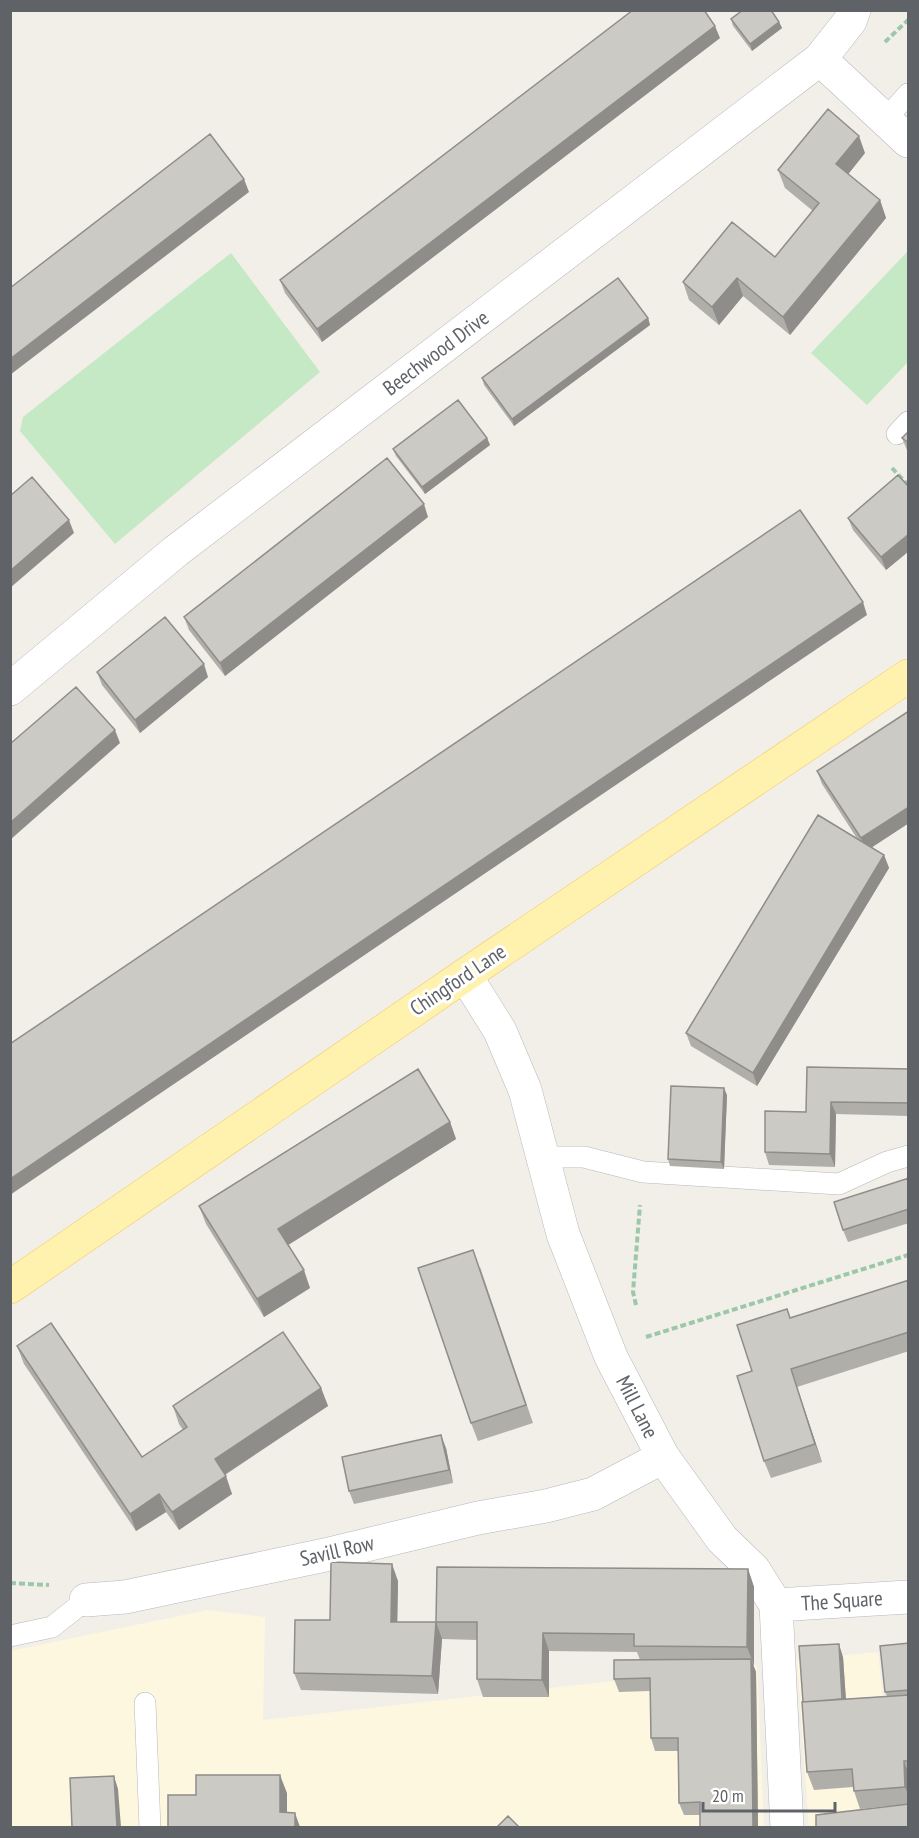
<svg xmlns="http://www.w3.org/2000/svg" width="919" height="1838" font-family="'PT Sans Narrow',sans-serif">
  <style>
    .commercial { fill: #fef7e0 }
    .green { fill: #c5e8c5 }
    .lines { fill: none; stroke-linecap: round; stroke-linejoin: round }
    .service-casing { stroke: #b5b8bc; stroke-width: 22 }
    .minor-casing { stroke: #b5b8bc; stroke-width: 34 }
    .primary-casing { stroke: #f2c960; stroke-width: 34 }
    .path { stroke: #9cc7a9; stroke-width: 4; stroke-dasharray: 6 3; stroke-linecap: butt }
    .service { stroke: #fff; stroke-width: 21 }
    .minor { stroke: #fff; stroke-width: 33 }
    .primary { stroke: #fff2af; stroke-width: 33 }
    .wall { fill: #afaea9 }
    .shaded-wall { fill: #8f8d8a }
    .building { fill: #cccac5; stroke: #8f8d8a; stroke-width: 1.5 }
    .labels { text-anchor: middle; stroke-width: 6; stroke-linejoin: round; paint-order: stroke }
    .street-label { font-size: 21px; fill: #5f6368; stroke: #fff }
  </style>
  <rect width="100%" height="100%" fill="#f1efe8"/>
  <path class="commercial" d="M208,1610l57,7 -2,103 494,-55 7,162h-753l-1,-176z
    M878,1652l6,56 24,119h-99l-12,-167z"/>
  <path class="green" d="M908,251v111l-41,43 -56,-52z
    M231,253l89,119 -205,172 -95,-113 3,-14z"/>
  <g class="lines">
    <g class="service-casing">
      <path id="service" d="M885,120l23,-26
        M897,434l11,-12
        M544,1157h40l59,15 196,12 48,-22 21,-6
        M10,1636l42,-9 34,-27
        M145,1703l5,125"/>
    </g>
    <g class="minor-casing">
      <path id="minor" d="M820,59l88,82
        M10,689l166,-138 644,-492 30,-38 4,-11
        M465,975l35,56 25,59 38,144 48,123 52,100 59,82 32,31 22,35 11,223
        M86,1600l39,-3 200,-42 153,-37 68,-12 47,-12 70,-37
        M776,1605l132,-8"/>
    </g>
    <g class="primary-casing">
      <path id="primary" d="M10,1287l455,-312 443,-299"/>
    </g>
    <path class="path" d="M885,42l23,-22
      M892,468l16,17
      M636,1305l-3,-13 7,-87
      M646,1337l262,-82
      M10,1583l39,2"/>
    <use href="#service" class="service"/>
    <use href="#minor" class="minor"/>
    <use href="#primary" class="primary"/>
  </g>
  <path class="wall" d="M731,19l48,3 3,6 -30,23 -19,-25z
    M720,38l-398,304 -37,-49 -5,-13z
    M865,153l-17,21 32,26 6,18 -96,117 -47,-39 -24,29 -30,-25 -6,-18 92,-25 38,-46 -28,-23 -7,-18z
    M648,318l2,7 -136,101 -30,-41 -2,-7z
    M909,431v24l-7,-17z
    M487,438l3,7 -65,49 -29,-38 -3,-7z
    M909,487v64l-23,19 -33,-40 -5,-12z
    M428,517l-203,159 -36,-46 -5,-13z
    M97,672l111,5 -68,56 -38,-48z
    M909,711v112l-38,25 13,7 5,13 -132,218 -66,-40 -5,-13 172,-193 -36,-56 -5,-13z
    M909,1069v47l-73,-2 -1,53 -66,-2 -4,-13 41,-40z
    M727,1095l-3,74 -54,-3 -2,-7z
    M450,1122l6,17 -168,106 22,43 -46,29 -58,-93 -7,-18z
    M909,1178v45l-61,19 -5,-12z
    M480,1267l53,156 -55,18 -7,-18z
    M909,1280v71l-112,36 25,75 -51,16 -7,-17 -12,-90 39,-53z
    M17,1346l125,111 41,-27 -4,-6 -6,-18 148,-18 7,18 -103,69 7,19 -53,36 -13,-18 -30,19 -112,-167z
    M446,1448l7,35 -99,21 -5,-13z
    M748,1569l6,18v78h-1l3,7 2,155h-58v-12h-16l-5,-12 -1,-52h-23l-4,-13 -1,-47 -31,1 -5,-13 26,-19 -3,-8 -88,-1v46h-66l-6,-18v-39l-35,-1 -4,55 -137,-4 -7,-17 36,-53 68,-39 -1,41h39z
    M909,1643v184l-22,-21 -27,3 -6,-18 -1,-4 -39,3 -7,-18 -4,-70 40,-45 3,42 41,-3 -2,-4z"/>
  <path class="shaded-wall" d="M779,22l3,6 -30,23 -2,-7z
    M715,26l5,12 -398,304 -5,-13z
    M859,136l6,17 -23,29 -6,-18z
    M244,179l5,13 -239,183v-16z
    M880,200l6,18 -96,117 -7,-18z
    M737,278l6,18 -24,29 -7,-18z
    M648,318l2,7 -136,101 -2,-7z
    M487,438l3,7 -65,49 -3,-7z
    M424,504l4,13 -203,159 -5,-13z
    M69,520l5,13 -64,55v-17z
    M909,534v17l-23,19 -5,-13z
    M863,602l4,13 -857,580v-16z
    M204,664l4,13 -68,56 -5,-13z
    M115,730l5,13 -110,97v-17z
    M909,807v16l-43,28 -5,-13z
    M884,855l5,13 -132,218 -4,-13z
    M724,1088l3,7 -3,74 -3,-7z
    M831,1102l5,12 -1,53 -5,-13z
    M450,1122l6,17 -171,108 -7,-18z
    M304,1270l6,18 -46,29 -7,-18z
    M791,1369l31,93 -7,-18z
    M321,1388l7,18 -107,71 -6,-18z
    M441,1435l5,13 7,35 -4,-13z
    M226,1476l6,18 -53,36 -7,-18z
    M159,1494l7,18 -30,19 -6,-17z
    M392,1564l6,17 -1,58 -6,-17z
    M748,1569l6,18v78l-7,-18z
    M436,1622l6,17 -4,55 -6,-18z
    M543,1633l6,18v46l-7,-17z
    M839,1644l4,13 4,60 -4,-13z
    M751,1659l5,13 2,155h-5z
    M904,1761l5,14v21l-4,-9z
    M280,1775l7,18v34l-7,-15z
    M114,1776l4,13 3,38h-4z
    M295,1813l5,14h-5z"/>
  <path class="building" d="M633,10h71l11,16 -398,303 -37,-49z
    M743,10h28l8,12 -29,22 -19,-25z
    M828,109l31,27 -23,28 44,36 -97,117 -46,-39 -25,29 -29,-25 49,-60 43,35 44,-54 -41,-33z
    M210,134l34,45 -234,180v-71z
    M618,278l30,40 -136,101 -30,-41z
    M458,400l29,38 -65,49 -29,-38z
    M909,431v12l-7,-5z
    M387,458l37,46 -204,159 -36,-46z
    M898,475l11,12v47l-28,23 -33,-39z
    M32,477l37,43 -59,51v-75z
    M800,510l63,92 -853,577v-135z
    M165,617l39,47 -69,56 -38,-48z
    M76,687l39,43 -105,93v-79z
    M909,711v96l-48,31 -44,-67z
    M818,815l66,40 -131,218 -67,-40z
    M807,1067l102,2v34l-78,-1 -1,52 -65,-2v-41l41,1z
    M418,1069l32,53 -172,107 26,41 -47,29 -58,-93z
    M671,1086l53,2 -3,74 -53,-3z
    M909,1178v31l-66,21 -9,-28z
    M473,1250l53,155 -55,18 -53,-155z
    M909,1280v52l-118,37 24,75 -51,17 -27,-85 15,-5 -15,-46 50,-16 3,9z
    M51,1323l91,134 45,-30 -14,-21 110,-74 38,56 -106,71 11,17 -54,36 -13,-18 -29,20 -113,-168z
    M441,1435l8,35 -100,21 -7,-34z
    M331,1562l61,2 -1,58h45l1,-55 311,2 -1,78 -113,-1v-12l-91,-1 -1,47 -65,-1v-57h-41l-4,54 -138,-3 1,-53h35z
    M909,1643v47l-24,2 -5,-46z
    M839,1644l3,55 -39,3 -4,-56z
    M751,1659l2,168h-53v-25l-21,1 -1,-65h-27l-1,-60 -36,1v-19z
    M909,1695v66h-5l1,26 -51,4 -2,-22 -45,3 -5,-70z
    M196,1775h84v37l15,1v14h-127v-32h28z
    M114,1776l3,51h-45l-2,-49z
    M909,1804v23h-93v-12z
    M508,1816l11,11h-22z"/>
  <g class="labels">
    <g class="street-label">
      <text transform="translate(436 353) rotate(-37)" y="7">Beechwood Drive</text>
      <text transform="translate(458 980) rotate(-34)" y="7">Chingford Lane</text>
      <text transform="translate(637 1407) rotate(63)" y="7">Mill Lane</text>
      <text transform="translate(337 1551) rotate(-13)" y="7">Savill Row</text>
      <text transform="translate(842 1601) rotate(-4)" y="7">The Square</text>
    </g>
  </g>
  <rect width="919" height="1838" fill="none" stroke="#5f6368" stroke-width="24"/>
  <path d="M703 1802v9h132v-9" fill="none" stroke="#5f6368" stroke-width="3"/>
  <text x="712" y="1802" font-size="18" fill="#5f6368" stroke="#ffffff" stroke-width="4.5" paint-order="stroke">20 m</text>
</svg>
